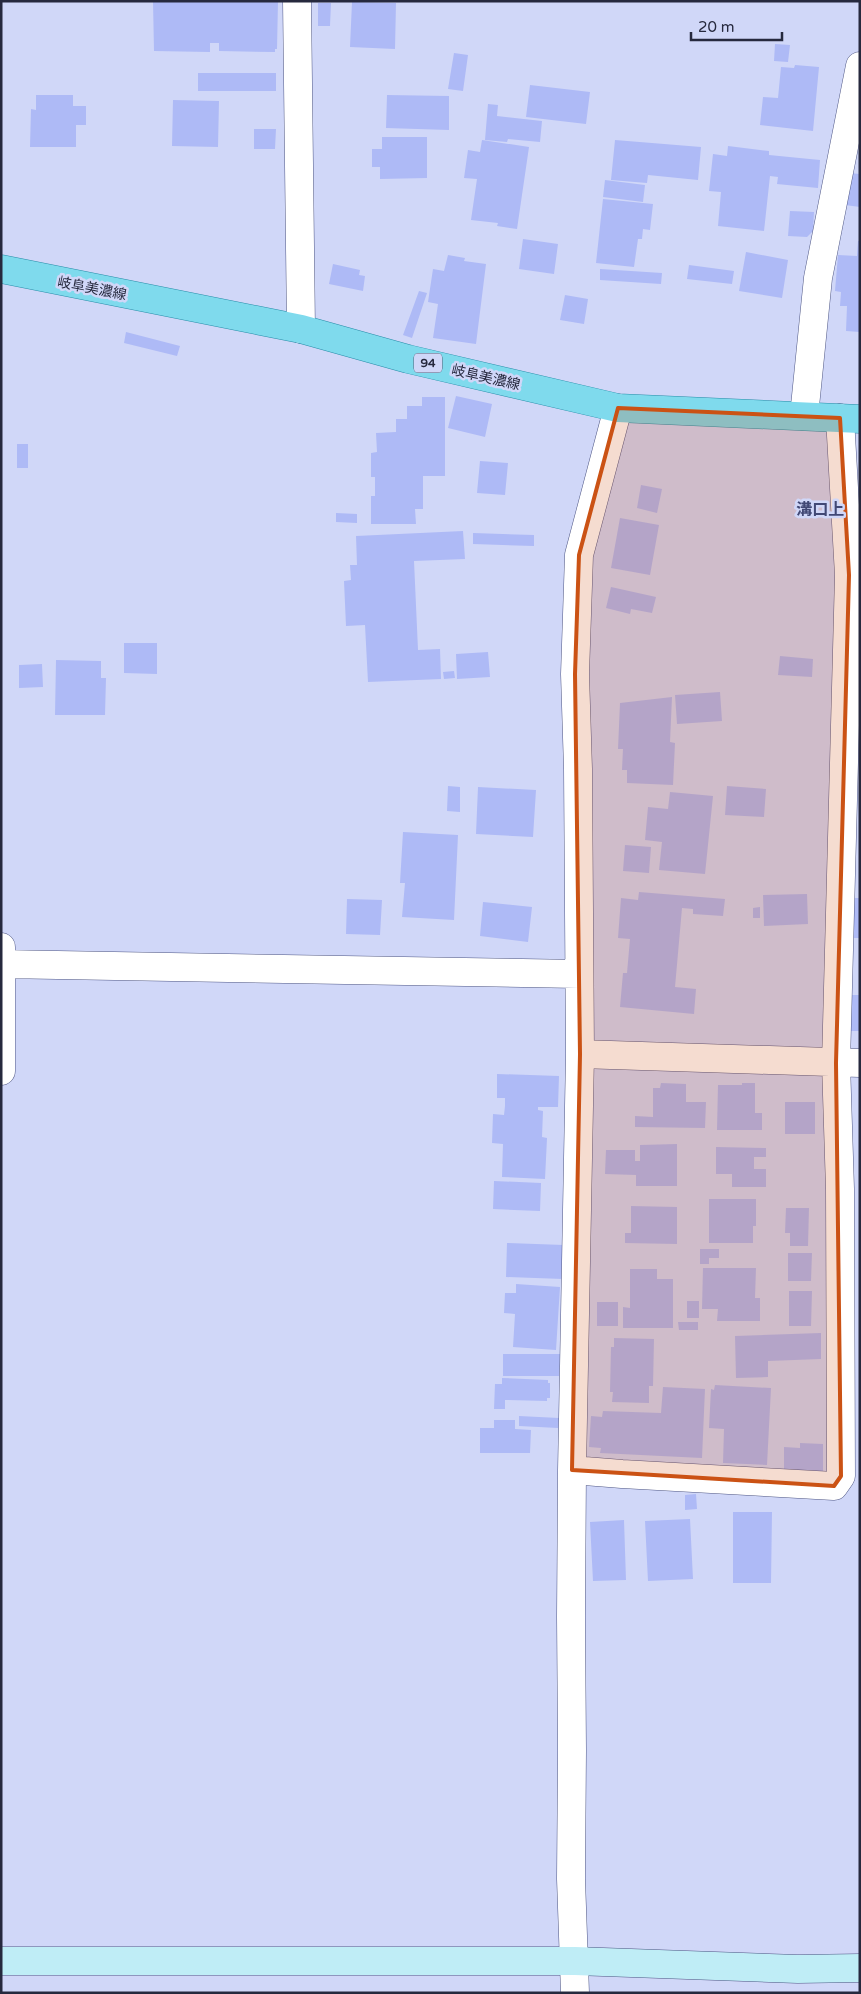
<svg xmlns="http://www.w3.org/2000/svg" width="861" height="1994" font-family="'Varela Round','Noto Sans JP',sans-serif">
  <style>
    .building { fill: #aebaf6 }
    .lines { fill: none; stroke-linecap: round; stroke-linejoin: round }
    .street-casing { stroke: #4e5684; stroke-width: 29 }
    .secondary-casing { stroke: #4e5684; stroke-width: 29 }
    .primary-casing { stroke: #288ca8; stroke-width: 29 }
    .street { stroke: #fff; stroke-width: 28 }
    .secondary { stroke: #bfedf6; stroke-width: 28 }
    .primary { stroke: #7fdaed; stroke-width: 28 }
    .marked { fill: #cb5214; fill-opacity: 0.2; stroke: #cb5214; stroke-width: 4; stroke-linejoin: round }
    .labels { text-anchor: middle; stroke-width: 5; stroke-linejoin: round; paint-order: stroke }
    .shield { fill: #d0d7f8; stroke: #595d76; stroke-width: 1 }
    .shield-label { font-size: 12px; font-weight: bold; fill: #26293e }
    .street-label { font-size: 14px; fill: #26293e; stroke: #d0d7f8 }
    .quarter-label { font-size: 16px; font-weight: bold; fill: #414875; stroke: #d0d7f8 }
  </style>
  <rect width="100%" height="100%" fill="#d0d7f8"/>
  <path class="building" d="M153,1h125l-1,48h-2v3l-56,-1v-8h-9v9l-56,-1z
    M352,2l44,1 -1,46 -45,-2z
    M318,3h13l-1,23h-12z
    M775,44l15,1 -2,17 -14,-1z
    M454,53l14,2 -5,36 -15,-2z
    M795,65l24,2 -6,64 -53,-6 3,-28 15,1 3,-31 13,1z
    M198,73h78v18h-78z
    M530,85l60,7 -4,32 -60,-7z
    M36,95h37v11h13v19h-10v22h-46l1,-38 5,1z
    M387,95l62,1v34l-63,-2z
    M173,100l46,1 -1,46 -46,-1z
    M488,104l10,1 -1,11 45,5 -2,21 -32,-3 -1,3 -22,-2z
    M254,129h22l-1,20h-21z
    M382,137h45v41l-47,1v-12h-8v-18h10z
    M482,140l47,7 -12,82 -20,-3 1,-3 -27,-3 6,-41 -13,-1 4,-28 12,2z
    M615,140l86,7 -3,33 -50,-5 -1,8 -36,-3z
    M728,146l41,5v4l51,5 -2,28 -41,-4 1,-7 -8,-1 -6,55 -46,-5 3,-34 -12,-1 4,-37 14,2z
    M848,173l12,1v33l-15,-2z
    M605,180l40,5 -2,17 -40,-5z
    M603,199l50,5 -3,26 -7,-1 -1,10h-4l-4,28 -38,-4z
    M790,211l24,1 -1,19 -6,6 -19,-1z
    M523,239l35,5 -4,30 -35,-5z
    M858,241h2v91l-14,-1 1,-25h-7l1,-14 -6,-1 3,-36 19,1z
    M746,252l42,8 -6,38 -43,-7z
    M448,255l17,3 -1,3 22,3 -10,80 -43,-6 5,-34 -10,-2 5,-33 11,2z
    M333,264l27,6 -1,5 6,1 -2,15 -34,-7z
    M689,265l45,6 -2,13 -45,-5z
    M600,269l62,4 -1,11 -61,-4z
    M419,291l8,2 -15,45 -9,-3z
    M565,295l23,4 -4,25 -24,-4z
    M126,332l54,14 -3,10 -53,-13z
    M456,396l36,8 -7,33 -37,-9z
    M422,397h23v79h-22v33h-8l1,15h-45v-28h4v-19h-4v-24l6,-1 -1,-19 20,-1v-13h11v-13h15z
    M17,444h11v24h-11z
    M480,461l28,2 -3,32 -28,-2z
    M641,485l21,4 -5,24 -20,-5z
    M336,513l21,1v9l-21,-1z
    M620,518l39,7 -9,50 -39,-7z
    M463,531l2,28 -51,2 4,89 22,-1 1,30 -73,3 -3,-57 -19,1 -2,-45 7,-1 -1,-15h7l-1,-29z
    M473,533l61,2v11l-61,-2z
    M611,587l45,10 -4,16 -21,-4 -1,5 -24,-6z
    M124,643h33v31l-33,-1z
    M488,652l2,25 -33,2 -1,-25z
    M780,656l33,3 -1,18 -34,-2z
    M56,660l45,1v17h5l-1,37h-50z
    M42,664l1,23 -24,1v-23z
    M454,671l1,7 -11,1 -1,-7z
    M720,692l2,29 -45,3 -2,-29z
    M672,697l-2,45 5,1 -2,42 -46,-2v-13h-5l1,-21h-5l2,-46z
    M448,786l12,1v25l-13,-1z
    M727,786l39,3 -2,28 -39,-2z
    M478,787l58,3 -3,47 -57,-3z
    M670,792l43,4 -8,78 -46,-4 3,-28 -17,-2 3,-33 20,2z
    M403,832l55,3 -4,85 -52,-3 3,-34h-5z
    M625,845l26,2 -2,26 -26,-2z
    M639,892l86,7 -2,17 -30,-2v-5l-11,-1 -7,79 21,2 -2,25 -74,-7 3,-34h4l3,-34 -12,-1 3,-40 17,2z
    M807,894l1,30 -44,2 -1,-31z
    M842,898h18v40h-18z
    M347,899l35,1 -2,35 -34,-1z
    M483,902l49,5 -4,35 -48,-6z
    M760,907v11h-7v-10z
    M841,995h19v36h-18z
    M497,1074l62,2 -1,31h-20v3l5,1 -1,26 5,1 -2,41 -43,-2 1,-33 -11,-1 1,-29 11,1 1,-9v-8h-8z
    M661,1083l25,1v18h20l-1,26 -70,-1v-11l18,1v-29h7z
    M742,1083h13v30h7v17h-45l1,-45h24z
    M785,1102h30v32h-30z
    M677,1144v42h-41v-11l-31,-1 1,-24h29v11h5v-16z
    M716,1147l50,1v9h-12v12h12v18h-34v-13h-16z
    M494,1181l47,2 -1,28 -47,-2z
    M709,1199h47v27h-3v17h-44z
    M631,1206l46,1v37l-52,-1v-10h6z
    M786,1208h23l-1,38h-18v-13h-5z
    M507,1243l57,2 -1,34 -57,-2z
    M700,1249h19v9h-10v6h-9z
    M788,1253h24l-1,28h-23z
    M703,1268h53l-1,30h5v23h-43l1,-12h-16z
    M630,1269h27v10h16v49h-50v-21l7,1z
    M516,1284l44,3 -4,63 -43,-3 2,-33 -11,-1 1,-20h11z
    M789,1291h23l-1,35h-22z
    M687,1301h12v17h-12z
    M597,1302h21v24h-21z
    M678,1322h20v8h-19z
    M821,1333v26l-53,2v16l-32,1 -1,-42z
    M614,1338l40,1 -1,47h-4v17l-37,-1 1,-10h-3l1,-45h3z
    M503,1354h57l-1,22h-56z
    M502,1378l46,2v3h2v15h-3v3l-42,-1v9h-11l1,-25h7z
    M715,1385l56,3 -4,77 -44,-2 1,-34 -15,-1 2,-39 3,1z
    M663,1387l42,2 -3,69 -102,-5 1,-5 -12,-1 2,-31 11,1 1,-6 58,2z
    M519,1416l40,2 -1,10 -39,-2z
    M494,1420h21v9l16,1 -1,23h-50v-25h14z
    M800,1443l23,1v28l-39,-1v-24l16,1z
    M696,1494l1,15 -12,1v-15z
    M733,1512h39l-1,71h-38z
    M690,1519l3,60 -45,2 -3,-60z
    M624,1520l2,60 -33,1 -3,-59z"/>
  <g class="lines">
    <g class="street-casing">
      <path id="street" d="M297,1l4,328
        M804,416l14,-138 42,-212
        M1,964l578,10
        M580,1054l280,9
        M1,1071v-124
        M572,1470l50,4 212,12 7,-10 -1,-287 -4,-126 13,-488 -9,-157
        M575,1993l-4,-114 1,-128 -1,-134 1,-147 8,-416 -2,-285 -3,-95 4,-119 39,-147"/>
    </g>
    <g class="secondary-casing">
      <path id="secondary" d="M1,1961h574l223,8 62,-1"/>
    </g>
    <g class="primary-casing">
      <path id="primary" d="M1,269l300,60 107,30 210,49 242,11"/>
    </g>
    <use href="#street" class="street"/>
    <use href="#secondary" class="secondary"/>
    <use href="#primary" class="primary"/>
  </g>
  <path class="marked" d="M618,408l222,10 9,157 -13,488 5,413 -7,10 -262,-16 8,-416 -5,-380 4,-119z"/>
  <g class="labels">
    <rect class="shield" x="414" y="353.5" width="28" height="19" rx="4"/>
    <g class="shield-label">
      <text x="428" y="367">94</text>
    </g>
    <g class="street-label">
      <text transform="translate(92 288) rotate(11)" y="5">岐阜美濃線</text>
      <text transform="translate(486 377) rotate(13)" y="5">岐阜美濃線</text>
    </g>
    <g class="quarter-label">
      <text x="820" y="515">溝口上</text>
    </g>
  </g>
  <rect width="861" height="1994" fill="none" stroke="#26293e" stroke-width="5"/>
  <path d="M691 32v8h91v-8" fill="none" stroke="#26293e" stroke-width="2.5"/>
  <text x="698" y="32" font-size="15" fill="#26293e" stroke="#d0d7f8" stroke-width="4" paint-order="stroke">20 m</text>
</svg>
